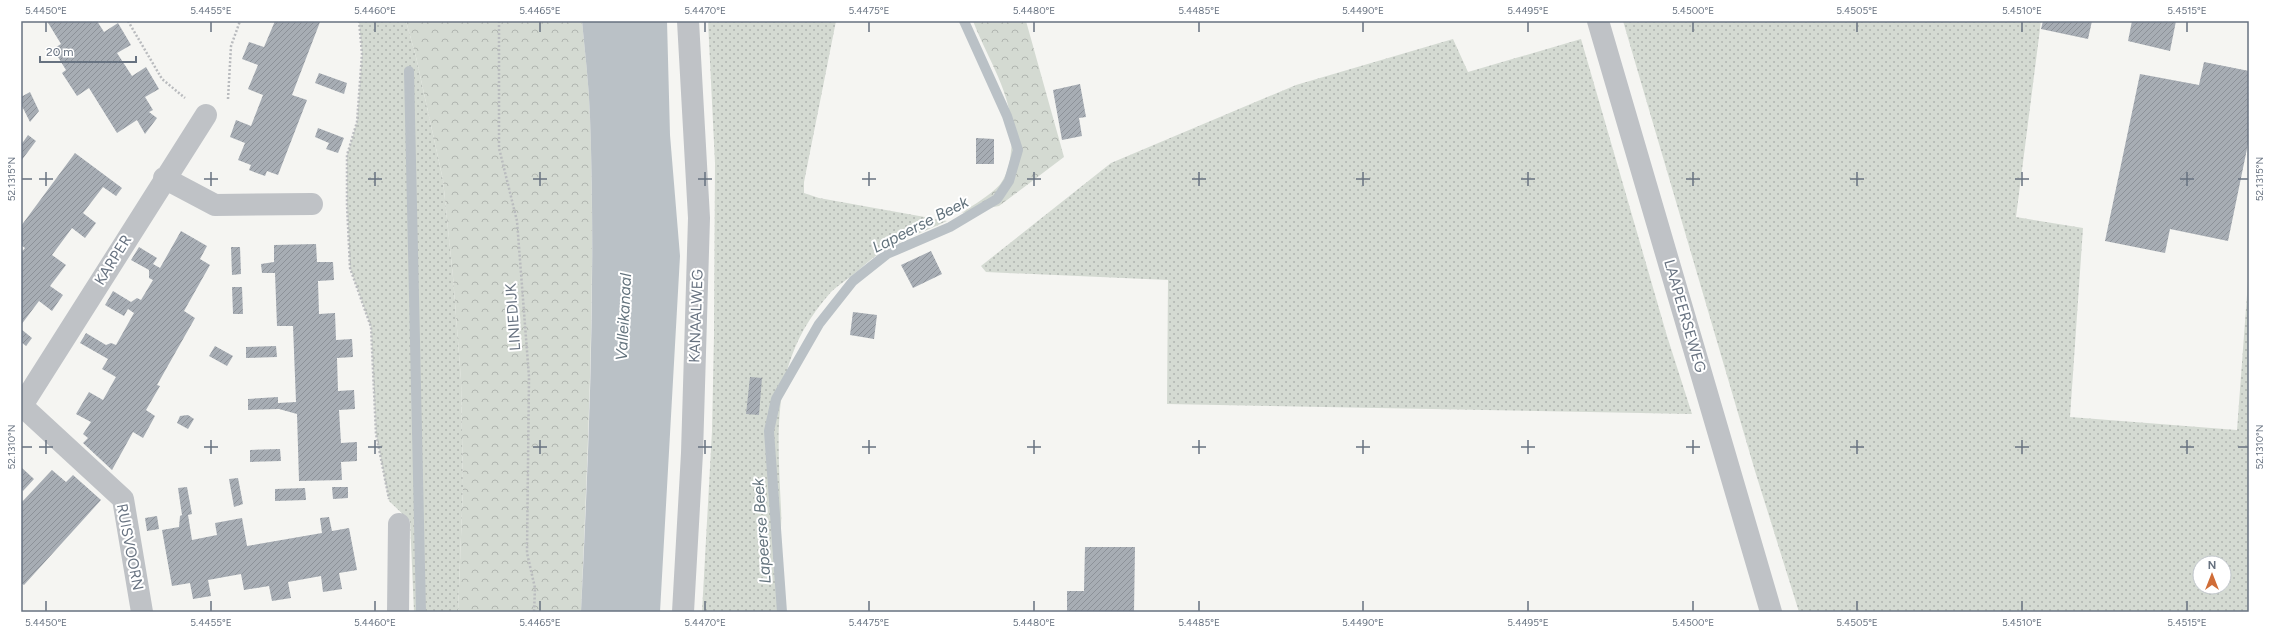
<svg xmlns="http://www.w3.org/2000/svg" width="2270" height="633" font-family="Figtree,sans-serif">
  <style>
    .grass { fill: url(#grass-dots); fill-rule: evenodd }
    .forest { fill: url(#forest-crowns) }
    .water { fill: #bac1c6 }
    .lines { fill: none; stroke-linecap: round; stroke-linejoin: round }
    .stream { stroke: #bac1c6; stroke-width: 10 }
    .building { fill: url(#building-hatch) }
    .path { stroke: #b9bbbe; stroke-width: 2.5; stroke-dasharray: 2 2; stroke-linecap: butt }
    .minor { stroke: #bfc2c6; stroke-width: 22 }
    .tertiary { stroke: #bfc2c6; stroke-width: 22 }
    .ticks { fill: none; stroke: #677280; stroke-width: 1.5 }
    .labels { text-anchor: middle; stroke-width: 4; stroke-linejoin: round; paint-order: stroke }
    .street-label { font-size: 15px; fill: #677280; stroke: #fff }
    .water-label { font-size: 16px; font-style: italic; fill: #63737d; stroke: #fff }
    .neatline { fill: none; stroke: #677280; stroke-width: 1.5 }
    .ticks-label { font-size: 10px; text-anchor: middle; fill: #677280 }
  </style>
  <defs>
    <pattern id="grass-dots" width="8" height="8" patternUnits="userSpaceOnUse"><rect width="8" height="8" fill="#d4dad2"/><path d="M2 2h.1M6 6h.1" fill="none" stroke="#b0b5b0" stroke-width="1.8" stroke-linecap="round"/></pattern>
    <pattern id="forest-crowns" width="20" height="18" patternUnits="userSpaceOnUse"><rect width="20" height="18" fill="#d4dad2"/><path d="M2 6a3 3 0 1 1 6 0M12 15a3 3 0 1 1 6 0" fill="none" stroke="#b0b5b0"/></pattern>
    <pattern id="building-hatch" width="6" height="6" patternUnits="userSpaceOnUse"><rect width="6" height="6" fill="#a7adb4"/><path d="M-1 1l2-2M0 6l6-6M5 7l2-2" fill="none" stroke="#8c9198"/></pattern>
  </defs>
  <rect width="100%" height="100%" fill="#f5f5f2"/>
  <path class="grass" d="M359,21h47l10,36 27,123 10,97 8,103 2,106 -5,126h-44l-4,-91 -21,-20 -13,-67 -5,-107 -21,-59 -3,-63v-50l10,-33 5,-68z
    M708,21h128l-32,161v11l15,5 128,23c-23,11 -47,19 -68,33 -9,5 -16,13 -24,19 -7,6 -17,12 -24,19 -60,67 -54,134 -50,217 2,34 -8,69 1,103h-80l10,-181 2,-96 1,-172z
    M1623,21h418l-25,196 67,11 -13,189 167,13 12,-162v344h-450l-44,-141zM2200,563h24v24h-24z
    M1453,39l15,33 113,-33 86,297 25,78 -525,-10 1,-124 -182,-8 -5,-6 130,-103 185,-78z"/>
  <path class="forest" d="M406,21h176c3,32 7,64 8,96 6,165 -2,330 -9,495h-123l5,-126 -2,-106 -8,-103 -10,-97 -27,-123z
    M973,21h53l38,136 -65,49 -37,7c11,-8 32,-20 39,-30 7,-10 9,-21 10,-32 7,-50 -21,-86 -38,-130z"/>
  <path class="water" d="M582,21h85l3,114 10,121 -20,356h-79c8,-165 15,-330 9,-495 -1,-32 -5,-64 -8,-96z"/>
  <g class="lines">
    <path class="stream" d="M409,71l12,541
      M782,612l-13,-181 7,-32 43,-75 34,-43 34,-27 63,-27 47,-28 12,-18 9,-31 -11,-34 -43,-95"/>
  </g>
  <path class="building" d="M47,21h50l7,11 14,-9 13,22 -14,8 15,23 14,-9 13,22 -14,8 8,13 -4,2 8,6 -12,16 -8,-14 -20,13 -28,-45 -12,8 -15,-23 4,-3 -13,-21 8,-5z
    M275,21l45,1 -28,73 15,5 -29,75 -11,-4 -2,5 -16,-6 2,-5 -13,-5 7,-17 -15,-6 6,-17 15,6 12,-31 -15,-6 10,-24 -16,-6 7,-17 15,5z
    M2043,21h49l-4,18 -47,-10z
    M2132,21h44l-6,30 -42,-10z
    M2204,62l45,9v68l-21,102 -58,-12 -5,24 -60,-12 35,-167 59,11z
    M319,73l28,10 -3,11 -29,-11z
    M1080,84l6,33 -7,1 3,18 -20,4 -9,-50z
    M30,92l9,19 -9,11 -9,-18v-7z
    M318,128l26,10 -6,15 -12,-4 3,-6 -14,-6z
    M28,135l8,6 -15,20v-16z
    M976,138l18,1v25h-18z
    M75,153l47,35 -6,8 -13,-9 -20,26 13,10 -11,15 -13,-10 -20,27 14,10 -16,21 13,9 -11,16 -13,-10 -18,24v-72l4,-5 -4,-3v-19z
    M181,231l26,15 -7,13 10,6 -26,46 11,7 -38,67 3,1 -14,24 9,6 -12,22 -10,-6 -21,38 -29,-27 5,-5 -5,-4 8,-12 -15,-8 13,-22 14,8 13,-23 -14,-8 6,-10 -28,-16 6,-10 20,12 5,-2 5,2 18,-32 -6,-4 -4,7 -19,-11 8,-14 18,11 6,-4 4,2 12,-20 -4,-2v-8l-18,-10 8,-13 18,11 -4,6 7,4z
    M316,244l1,18h16l1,18 -16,1 1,33 16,-1 1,27 16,-1 1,18 -16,1 1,33 16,-1 1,19 -16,1 2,33 16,-1v19l-16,1 1,18 -43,1 -2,-67 -18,-5 -31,1v-11l30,-2v6l18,-1 -3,-76h-16l-2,-53h-13l-1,-9 13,-2v-17z
    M231,247h9l1,27 -9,1z
    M931,251l11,23 -29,14 -12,-23z
    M232,287h10l1,27h-10z
    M853,312l24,3 -3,24 -24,-4z
    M21,329l11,9 -6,8 -5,-4z
    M215,346l18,10 -6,10 -18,-10z
    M276,346l1,11 -31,1v-11z
    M750,377l12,1 -3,37 -13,-1z
    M188,415l6,4 -6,10 -11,-6 3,-7z
    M280,449l1,12 -31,1v-12z
    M21,467l13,12 -11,12 -2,-3z
    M52,470l14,12 7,-7 28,25 -77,85 -3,-2v-80z
    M238,478l5,26 -9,3 -5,-28z
    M187,487l5,27 -4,1 4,25 25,-5 -2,-12 27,-5 5,28 75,-13 -2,-15 9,-1 3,14 17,-3 8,42 -18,3 3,16 -19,3 -2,-16 -33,6 3,16 -19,3 -3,-15 -25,4 -3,-16 -33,6 3,16 -18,3 -3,-16 -18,3 -10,-56 17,-3 1,-11 2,-1 -4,-27z
    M332,487h16v11l-15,1z
    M305,488l1,12 -31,1v-12z
    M157,516l2,13 -12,2 -2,-13z
    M1085,547h50l-1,65h-67v-21h17z"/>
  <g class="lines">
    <path class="path" d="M128,21l34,58 23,19
      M359,21l3,33 -5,68 -10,33v50l3,63 21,59 5,107 13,65
      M499,21v127l18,73 12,156 -2,176 8,35 -1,24
      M228,99l3,-53 9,-25"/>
    <path class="minor" d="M164,178l51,27 97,-1
      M21,405l102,94 19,113
      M21,407l185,-292
      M398,612l1,-88
      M683,612l9,-159 7,-235 -11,-197"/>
    <path class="tertiary" d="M1598,21l173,591"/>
  </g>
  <path class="ticks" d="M46,22v10M211,22v10M375,22v10M540,22v10M705,22v10M869,22v10M1034,22v10M1199,22v10M1363,22v10M1528,22v10M1693,22v10M1857,22v10M2022,22v10M2187,22v10M46,172v14M211,172v14M375,172v14M540,172v14M705,172v14M869,172v14M1034,172v14M1199,172v14M1363,172v14M1528,172v14M1693,172v14M1857,172v14M2022,172v14M2187,172v14M22,179h10M39,179h14M204,179h14M368,179h14M533,179h14M698,179h14M862,179h14M1027,179h14M1192,179h14M1356,179h14M1521,179h14M1686,179h14M1850,179h14M2015,179h14M2180,179h14M2238,179h10M46,440v14M211,440v14M375,440v14M540,440v14M705,440v14M869,440v14M1034,440v14M1199,440v14M1363,440v14M1528,440v14M1693,440v14M1857,440v14M2022,440v14M2187,440v14M22,447h10M39,447h14M204,447h14M368,447h14M533,447h14M698,447h14M862,447h14M1027,447h14M1192,447h14M1356,447h14M1521,447h14M1686,447h14M1850,447h14M2015,447h14M2180,447h14M2238,447h10M46,601v10M211,601v10M375,601v10M540,601v10M705,601v10M869,601v10M1034,601v10M1199,601v10M1363,601v10M1528,601v10M1693,601v10M1857,601v10M2022,601v10M2187,601v10"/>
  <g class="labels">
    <g class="street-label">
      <text transform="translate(113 260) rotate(-58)" y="5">KARPER</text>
      <text transform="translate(696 316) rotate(-88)" y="5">KANAALWEG</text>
      <text transform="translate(1685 316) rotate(74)" y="5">LAAPEERSEWEG</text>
      <text transform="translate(513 317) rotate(-94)" y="5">LINIEDIJK</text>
      <text transform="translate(130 547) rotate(79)" y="5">RUISVOORN</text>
    </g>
    <g class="water-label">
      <text transform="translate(920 224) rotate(-27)" y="6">Lapeerse Beek</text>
      <text transform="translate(623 317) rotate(-87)" y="6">Valleikanaal</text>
      <text transform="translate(761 531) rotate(-94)" y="6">Lapeerse Beek</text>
    </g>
  </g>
  <rect width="2270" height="633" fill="none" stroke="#ffffff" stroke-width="44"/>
  <g transform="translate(2212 575)"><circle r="19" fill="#ffffff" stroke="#c2c7cc"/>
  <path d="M0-3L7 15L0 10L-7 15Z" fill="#d06d37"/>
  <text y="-6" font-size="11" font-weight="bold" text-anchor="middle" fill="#677280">N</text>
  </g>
  <path d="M40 56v6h96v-6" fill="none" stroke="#677280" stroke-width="2"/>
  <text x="46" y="56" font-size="12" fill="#677280" stroke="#ffffff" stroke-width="3" paint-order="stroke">20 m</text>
  <rect x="22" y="22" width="2226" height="589" class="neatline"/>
  <g class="ticks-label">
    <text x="46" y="14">5.4450°E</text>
    <text x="211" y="14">5.4455°E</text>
    <text x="375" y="14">5.4460°E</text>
    <text x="540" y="14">5.4465°E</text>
    <text x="705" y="14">5.4470°E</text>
    <text x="869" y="14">5.4475°E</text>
    <text x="1034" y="14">5.4480°E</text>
    <text x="1199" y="14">5.4485°E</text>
    <text x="1363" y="14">5.4490°E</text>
    <text x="1528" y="14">5.4495°E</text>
    <text x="1693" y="14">5.4500°E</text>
    <text x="1857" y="14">5.4505°E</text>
    <text x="2022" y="14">5.4510°E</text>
    <text x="2187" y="14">5.4515°E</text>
    <text transform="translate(11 179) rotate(-90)" y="4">52.1315°N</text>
    <text transform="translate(2259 179) rotate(-90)" y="4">52.1315°N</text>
    <text transform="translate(11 447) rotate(-90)" y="4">52.1310°N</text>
    <text transform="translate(2259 447) rotate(-90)" y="4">52.1310°N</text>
    <text x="46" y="626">5.4450°E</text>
    <text x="211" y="626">5.4455°E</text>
    <text x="375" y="626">5.4460°E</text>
    <text x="540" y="626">5.4465°E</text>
    <text x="705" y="626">5.4470°E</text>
    <text x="869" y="626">5.4475°E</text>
    <text x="1034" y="626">5.4480°E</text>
    <text x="1199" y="626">5.4485°E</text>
    <text x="1363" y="626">5.4490°E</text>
    <text x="1528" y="626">5.4495°E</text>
    <text x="1693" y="626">5.4500°E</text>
    <text x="1857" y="626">5.4505°E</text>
    <text x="2022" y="626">5.4510°E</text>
    <text x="2187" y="626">5.4515°E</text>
  </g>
</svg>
